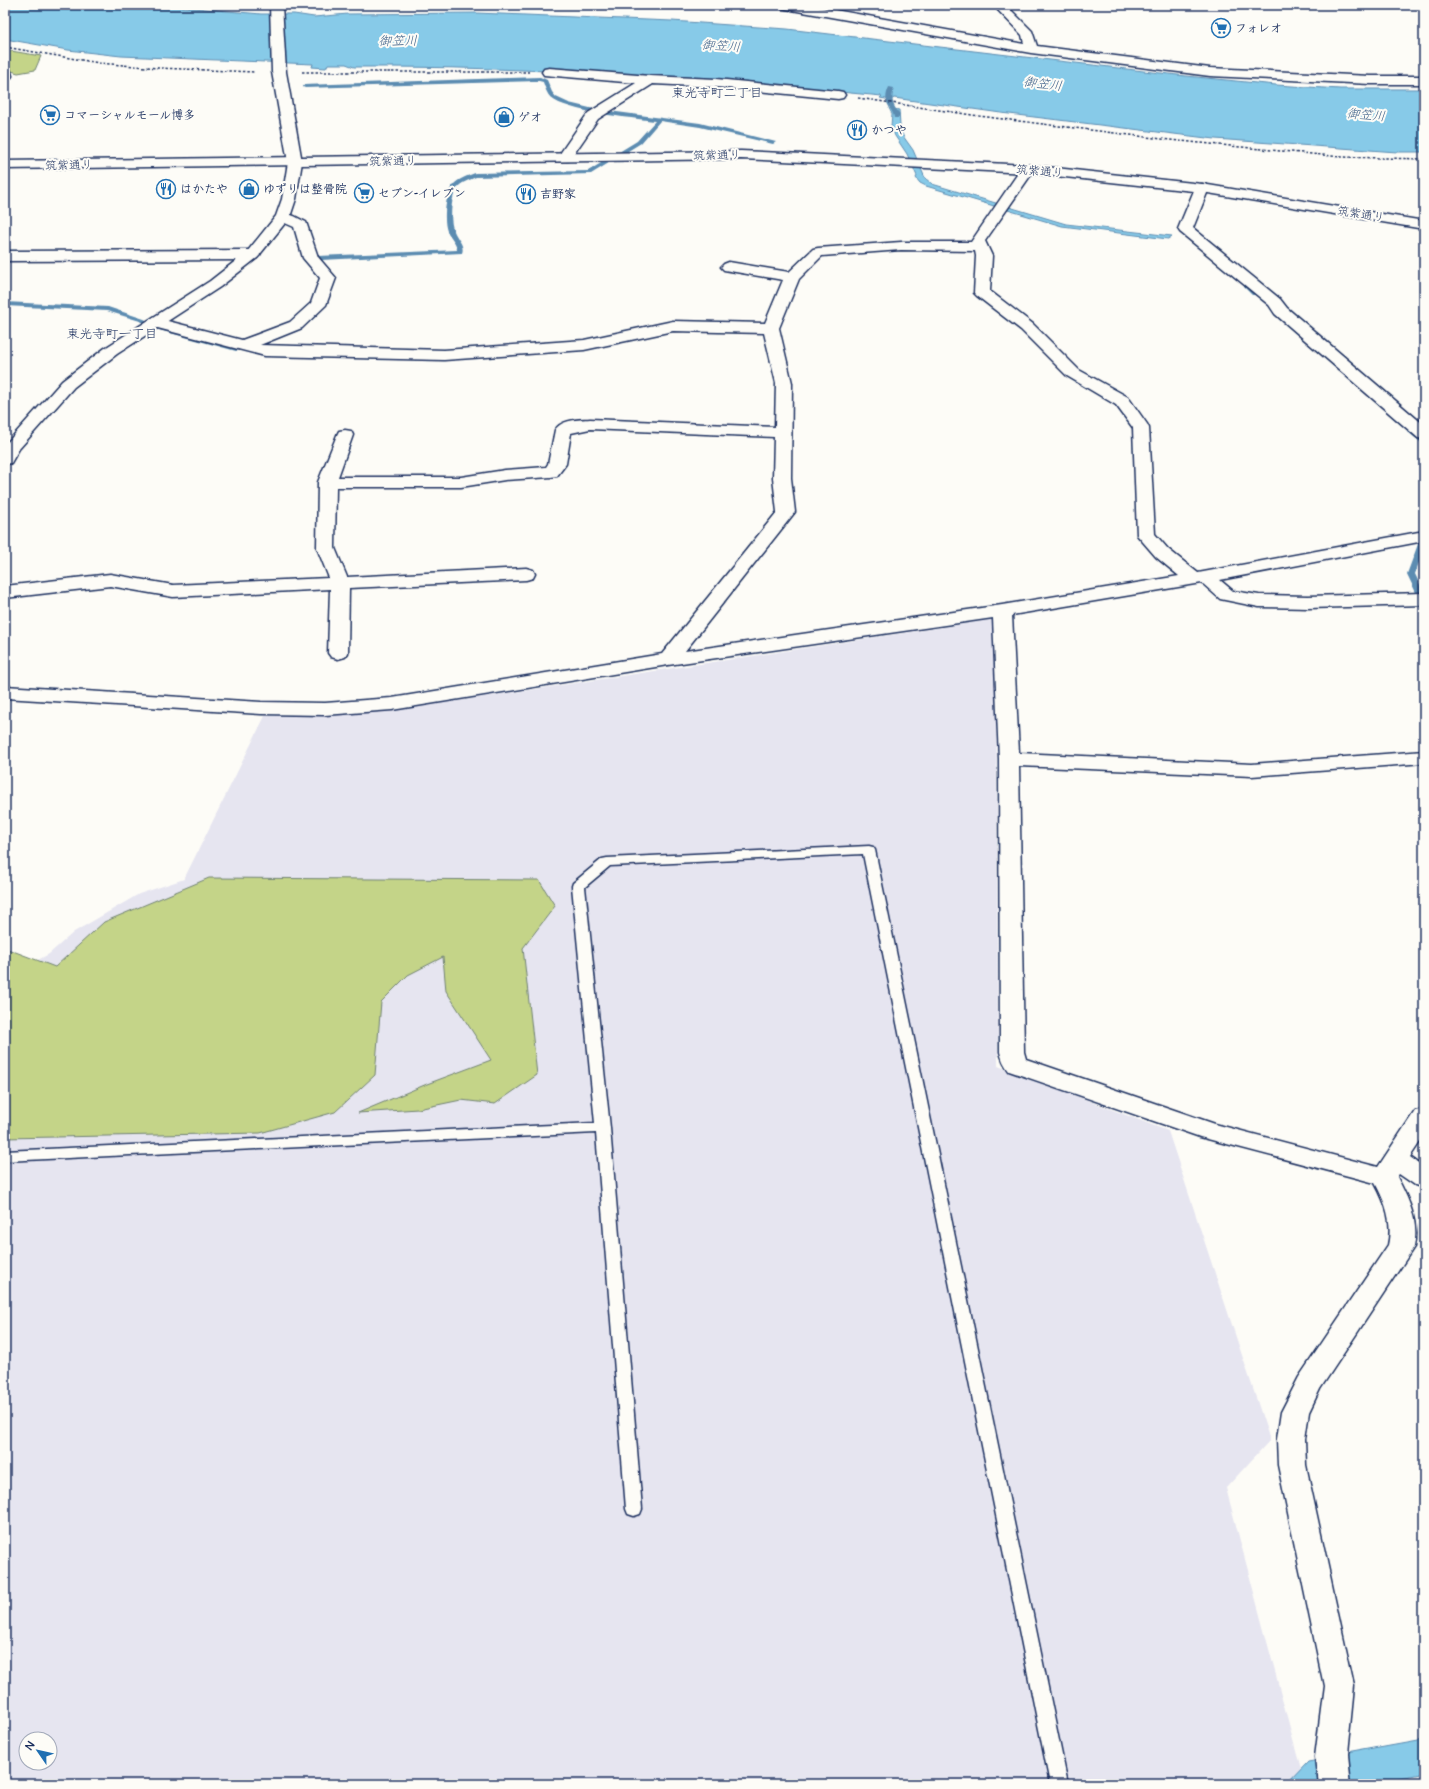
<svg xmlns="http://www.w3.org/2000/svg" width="1429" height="1789" font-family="'Architects Daughter','Klee One',sans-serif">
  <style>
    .built { fill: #e6e5f0; fill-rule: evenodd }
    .green { fill: #c4d488; stroke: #708273 }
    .water { fill: #87cae8; stroke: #5c8cb1 }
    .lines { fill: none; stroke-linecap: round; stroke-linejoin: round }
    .stream { fill: #5c8cb1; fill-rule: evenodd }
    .service-casing { stroke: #1b2f5e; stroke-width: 3 }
    .minor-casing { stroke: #1b2f5e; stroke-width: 3 }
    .tertiary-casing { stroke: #1b2f5e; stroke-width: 3 }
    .secondary-casing { stroke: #1b2f5e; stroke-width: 3 }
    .path { stroke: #1b2f5e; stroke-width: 1.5; stroke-dasharray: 2.5 2; stroke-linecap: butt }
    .service { fill: #fdfcf7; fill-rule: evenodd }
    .minor { fill: #fdfcf7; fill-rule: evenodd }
    .tertiary { fill: #fdfcf7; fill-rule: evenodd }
    .secondary { fill: #fdfcf7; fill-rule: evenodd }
    .labels { text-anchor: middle; stroke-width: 4; stroke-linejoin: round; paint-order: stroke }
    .far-poi-label { font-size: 12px; font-weight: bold; fill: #1b2f5e; stroke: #fdfcf7; text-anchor: start }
    .far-street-label { font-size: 12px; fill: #1b2f5e; stroke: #fdfcf7 }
    .far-water-label { font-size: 13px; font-style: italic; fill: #3b5e87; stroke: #fdfcf7 }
    .far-neighbourhood-label { font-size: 13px; fill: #1b2f5e; stroke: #fdfcf7 }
  </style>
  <rect width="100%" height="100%" fill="#fdfcf7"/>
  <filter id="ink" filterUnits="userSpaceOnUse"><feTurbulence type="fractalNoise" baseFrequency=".025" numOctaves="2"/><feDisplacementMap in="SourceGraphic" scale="8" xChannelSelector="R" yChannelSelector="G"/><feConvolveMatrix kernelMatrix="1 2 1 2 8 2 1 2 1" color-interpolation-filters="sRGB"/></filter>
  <g filter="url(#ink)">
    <path class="built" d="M996,619l2,447 170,65 102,309 -44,48 79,296h-1300v-810l20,-7 24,-13 25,-22 65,-38 45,-15 81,-163 132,-6zM26,1739h24v24h-24z"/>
    <path class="green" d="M5,50l36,6 -6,14 -17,3 -13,-4z
      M209,878l330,2 16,26 -32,42 14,127 -42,29 -34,-4 -43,9 -60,4 69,-29 64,-24 -45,-69 -3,-34 -35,18 -27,27 -6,73 -40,37 -75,21 -255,5v-190l50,19 49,-45z"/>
    <path class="water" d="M5,5h155l101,9h33l20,3 34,-3 128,-1 196,8 115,8 399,47 90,9 64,4h84v63h-27l-182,-13 -214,-26 -107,-15 -3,2 -11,-2 2,-2c-176,-17 -352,-30 -528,-29l-8,-3h-18l-2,4 -14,-1 1,-3 -192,-8 -53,-6 -63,-11z
      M889,108l10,2 1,16 3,10 10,14 12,28 7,6 134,40 106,12 -4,3 -106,-13 -136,-40 -6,-3 -4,-5 1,-2 -10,-22 -12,-18 -4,-10 1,-12z
      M1424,1740v35l-44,9h-94l22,-23z"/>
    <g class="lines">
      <path class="stream" d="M540,77l7,3 5,12 4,5 13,6 25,6 106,14 76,19 -3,2 -73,-17 -40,-6 -19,22 -50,31 -115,3c-6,3 -15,5 -19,11 -6,9 -8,33 -3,43 3,8 11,14 8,22l-141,7 -2,3 4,4 -1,1h-4l-4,-3 1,-7 3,-2 139,-6c0,-7 -7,-13 -10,-19 -4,-11 -2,-32 4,-43 4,-8 16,-12 24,-15l113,-2 49,-30 18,-20c-23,-3 -88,-9 -104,-23 -4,-4 -6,-10 -8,-16l-4,-1 -234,7 -2,-1v-2z
        M889,87l5,1c-3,11 -2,18 6,26l-2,4h-4c-1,-11 -13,-13 -5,-31z
        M1244,285h4l8,8v2h-4l-8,-8z
        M5,302l103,5 36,12 19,9 73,19 13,-3 3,2 -16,5 -77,-21 -19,-9 -33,-10 -102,-5z
        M1410,429l14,10v6l-16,-13 -1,-1z
        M1421,536h3v12l-9,26 9,19v10l-4,-2 -13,-27z"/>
      <g class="service-casing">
        <path id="service" d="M869,846l4,1 2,3 193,934h-18l-187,-930 -253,12 -25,21 25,241 32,381 -2,5 -6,2 -6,-2 -2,-5 -30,-376 -591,28v-10l590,-28 -23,-237 1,-3 29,-24 5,-1z"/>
      </g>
      <g class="minor-casing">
        <path id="minor" d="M780,5h27l217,39 -2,-9 -29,-30h13l26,26 5,15 173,22 160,8h54v8h-54l-160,-8 -179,-23 -245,-44 -4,-1z
          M5,68l5,1 2,7 -2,3 -5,1z
          M549,68l101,8 66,3 122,12 5,1 2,3 -2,3 -5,1 -122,-12 -63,-3 -55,35 -29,42h-10l-2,-3 31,-45 48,-30 -92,-8 -2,-3 2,-3z
          M1028,165l5,1 2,3 -50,72 7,15 -2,35 43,33 46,46 49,27 19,27 2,4 6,106 13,15 30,24 226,-42v10l-204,39 13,11 26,4 49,1 116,-3v12l-116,3 -49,-1 -39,-8 -18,-16 -190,32 7,138 233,11 172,-13v12l-172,13 -233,-10 5,286 2,7 189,65 163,43 37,-56 9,-2v27l-14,21 14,10v21l-9,-3 -16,-11 -2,3c12,23 22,44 17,70l-94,142 -11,23 -4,27 1,26 48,221 -7,70 3,28h-32l-3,-28 9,-70 -46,-221 -1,-26 4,-27 18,-35 89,-132c5,-22 -2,-42 -13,-62l-175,-46 -191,-66c-5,-7 -7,-11 -9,-19l-1,-293 -6,-141 -325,47 -276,45 -67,5 -64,-1 -256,-16v-12l256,16 64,1 67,-5 270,-44 115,-142 -4,-34 1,-41 -184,-8 -19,4 -5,31 -9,12 -6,1 -46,3 -44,7h-125l-1,61 12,29 179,-9 7,2 2,4 -2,4 -7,2 -177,8 -1,65 -3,4 -7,2 -7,-2 -3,-4 2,-64 -157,8 -63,-11 -105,12v-12l105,-12 63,11 156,-7 -12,-30 1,-66 19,-47 2,-4 6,-1 6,1 2,4 -15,42h123l44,-7 41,-3 2,-3 7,-34c7,-11 23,-10 35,-11l185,8 1,-44 -12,-50 -91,-2 -89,19 -140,10 -179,-4 -115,-30 -2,-3 2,-3 6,-2 86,22 48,-18 21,-19 9,-25 -17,-20 -9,-31 -16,-7 -2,-3 2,-3c10,-3 19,4 28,8l12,35 18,21 -10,27 -24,23 -42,17 184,5 140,-10 89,-19 92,2 18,-43 -59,-10 -3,-3 3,-3 5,-2 60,10 24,-23 5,-1 83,-6h70l52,-76zM901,250l74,1 1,5 -2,37 3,3 44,34 46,46 49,29 17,23 4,107 19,22 23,19 -177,29 -317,46 110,-139 -4,-34 1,-95 -13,-55 20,-49 23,-23z
          M1202,184l5,1 2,3 -16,40 87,71 7,9 137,117v14l-6,-1 -143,-124 -6,-9 -89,-73 -2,-3 17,-41 2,-3z
          M252,250l5,2 3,3 -3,3 -5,2 -247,1v-10z"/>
      </g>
      <g class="tertiary-casing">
        <path id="tertiary" d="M741,151l287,14 174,19 222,37v8l-222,-37 -174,-19 -287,-14 -736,10v-8z"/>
      </g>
      <g class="secondary-casing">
        <path id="secondary" d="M270,5h12l4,67 16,90 -6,37 -6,18 -33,41 -37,29 -103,67 -43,33 -55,62 -8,14 -6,1v-19l57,-64 43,-33 105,-67 37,-29 29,-36 6,-17 6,-37 -16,-90z"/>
      </g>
      <path class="path" d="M5,47l94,16 59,5 97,4
        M302,72h227
        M858,98l121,18 191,24 172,17 82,2"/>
      <use href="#service" class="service"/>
      <use href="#minor" class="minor"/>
      <use href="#tertiary" class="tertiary"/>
      <use href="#secondary" class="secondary"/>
    </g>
  </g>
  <defs>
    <g id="supermarket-ring" transform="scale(1)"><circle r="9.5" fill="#fdfcf7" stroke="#1f6fb2" stroke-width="1.5"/><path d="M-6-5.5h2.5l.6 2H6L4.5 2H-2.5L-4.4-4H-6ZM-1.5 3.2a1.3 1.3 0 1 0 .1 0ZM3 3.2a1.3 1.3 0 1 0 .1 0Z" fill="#1f6fb2"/></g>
    <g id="shop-ring" transform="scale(1)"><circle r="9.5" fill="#fdfcf7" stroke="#1f6fb2" stroke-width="1.5"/><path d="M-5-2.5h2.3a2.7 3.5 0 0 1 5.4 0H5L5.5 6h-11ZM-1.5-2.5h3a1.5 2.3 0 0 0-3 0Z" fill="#1f6fb2"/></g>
    <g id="restaurant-ring" transform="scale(1)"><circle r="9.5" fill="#fdfcf7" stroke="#1f6fb2" stroke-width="1.5"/><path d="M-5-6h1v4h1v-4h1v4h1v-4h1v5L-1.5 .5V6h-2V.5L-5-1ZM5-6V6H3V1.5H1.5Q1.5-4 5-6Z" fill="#1f6fb2"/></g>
  </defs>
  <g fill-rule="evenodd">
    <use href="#supermarket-ring" x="1221" y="28"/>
    <use href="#supermarket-ring" x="50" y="115"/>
    <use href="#shop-ring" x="504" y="117"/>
    <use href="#restaurant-ring" x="857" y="130"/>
    <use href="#restaurant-ring" x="166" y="189"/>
    <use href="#shop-ring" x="249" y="189"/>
    <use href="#supermarket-ring" x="364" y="193"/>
    <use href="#restaurant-ring" x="526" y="194"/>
  </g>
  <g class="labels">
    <g class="far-poi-label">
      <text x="1235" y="32">フォレオ</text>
      <text x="64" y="119">コマーシャルモール博多</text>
      <text x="518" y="121">ゲオ</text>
      <text x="871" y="134">かつや</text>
      <text x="180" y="193">はかたや</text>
      <text x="263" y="193">ゆずりは整骨院</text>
      <text x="378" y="197">セブン-イレブン</text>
      <text x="540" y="198">吉野家</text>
    </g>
    <g class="far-street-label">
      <text transform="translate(717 155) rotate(-1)" y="4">筑紫通り</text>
      <text transform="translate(393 161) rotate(-1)" y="4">筑紫通り</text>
      <text transform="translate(69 165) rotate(-1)" y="4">筑紫通り</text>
      <text transform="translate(1040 171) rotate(5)" y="4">筑紫通り</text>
      <text transform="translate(1361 214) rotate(9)" y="4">筑紫通り</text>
    </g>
    <g class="far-water-label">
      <text transform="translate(398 40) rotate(-1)" y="5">御笠川</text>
      <text transform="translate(721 45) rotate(4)" y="5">御笠川</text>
      <text transform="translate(1043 83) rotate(7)" y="5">御笠川</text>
      <text transform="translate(1366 114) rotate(5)" y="5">御笠川</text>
    </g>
    <g class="far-neighbourhood-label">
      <text x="717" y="97">東光寺町二丁目</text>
      <text x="112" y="338">東光寺町一丁目</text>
    </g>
  </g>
  <rect width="1429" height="1789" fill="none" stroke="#fdfcf7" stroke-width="20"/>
  <rect x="10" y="10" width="1409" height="1769" fill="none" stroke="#1b2f5e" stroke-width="1.5" filter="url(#ink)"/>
  <g transform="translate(38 1751) rotate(304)"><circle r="19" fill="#fdfcf7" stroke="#a3aaba"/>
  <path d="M0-3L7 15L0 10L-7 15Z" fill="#1f6fb2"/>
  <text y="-6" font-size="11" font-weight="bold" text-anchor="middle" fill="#1b2f5e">N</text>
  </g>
</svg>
